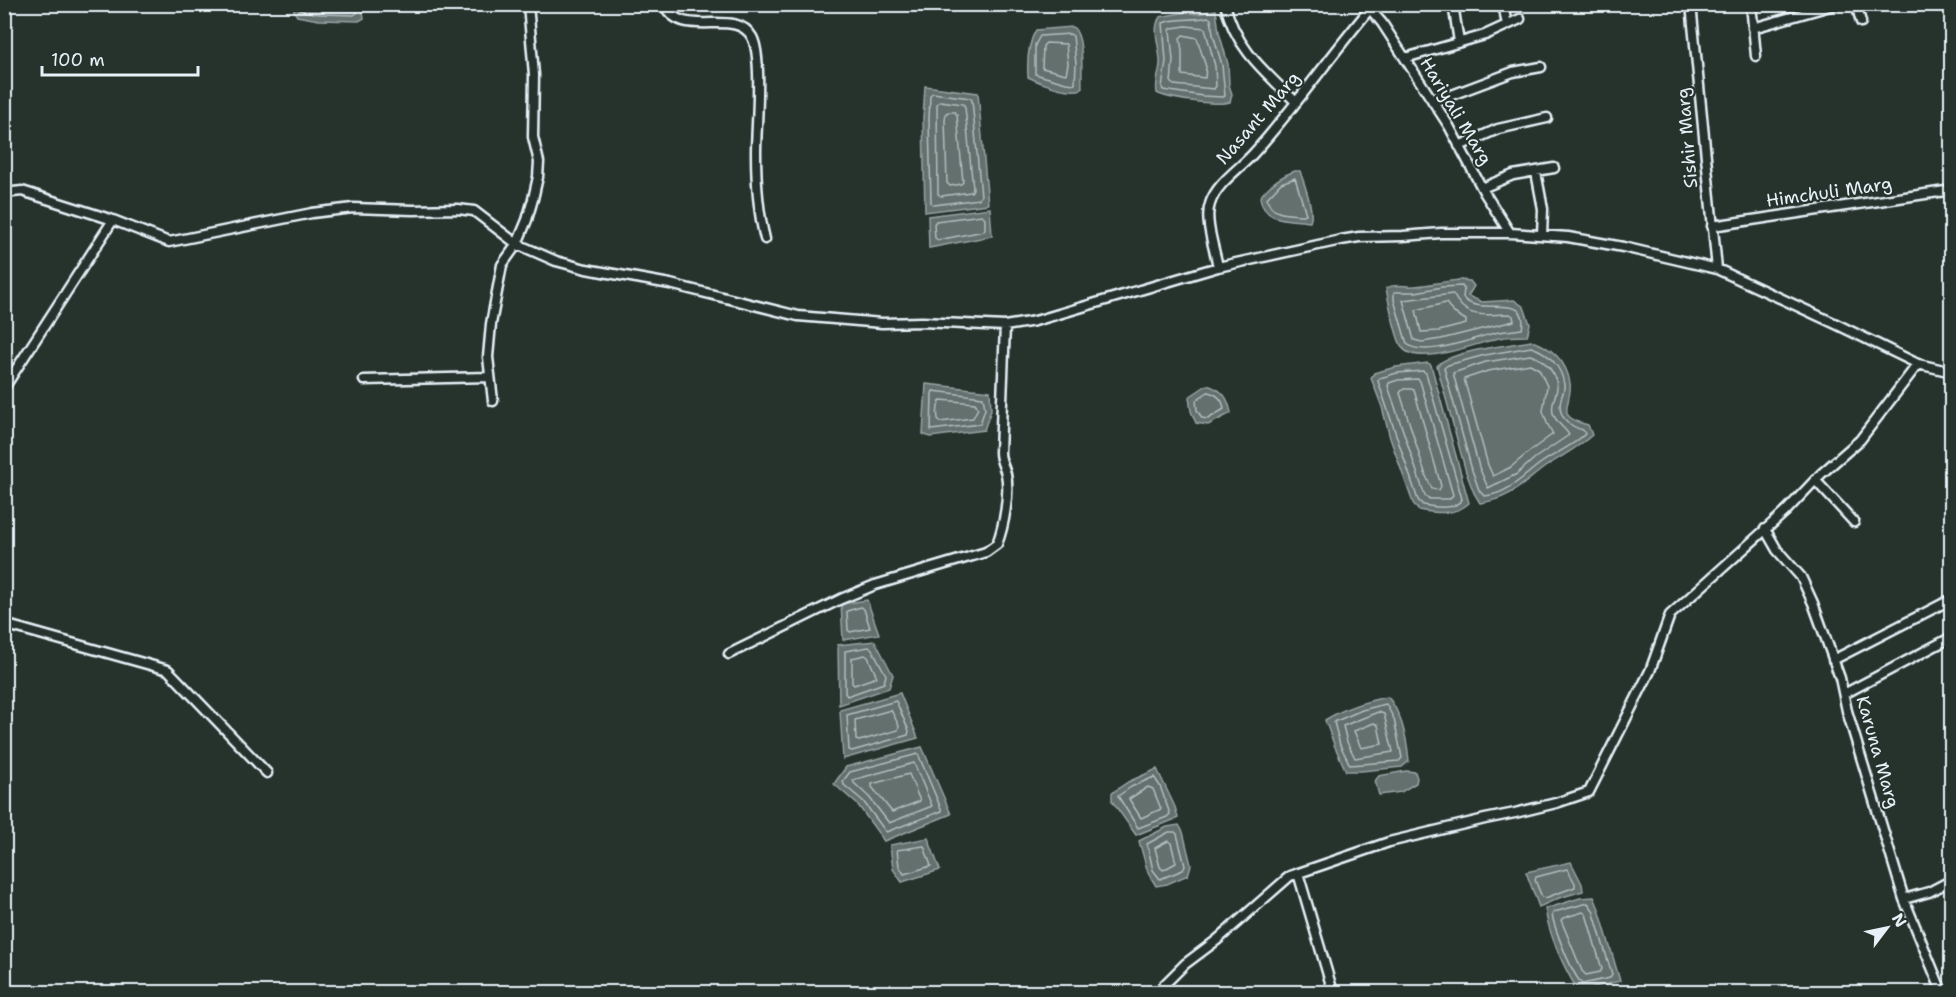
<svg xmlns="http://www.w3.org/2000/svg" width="1956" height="997" font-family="'Shantell Sans',sans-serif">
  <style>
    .water { fill: #636f6d; stroke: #98a3a5; stroke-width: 1.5 }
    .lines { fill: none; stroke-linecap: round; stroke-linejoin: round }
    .shore { stroke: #b3bdc0; stroke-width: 1.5 }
    .street-casing { stroke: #e8f1f8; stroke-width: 13 }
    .street { stroke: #26332d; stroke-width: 8 }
    .labels { text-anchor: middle; stroke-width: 4.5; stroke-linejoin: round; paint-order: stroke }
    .street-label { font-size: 18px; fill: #e8f1f8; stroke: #26332d }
  </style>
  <rect width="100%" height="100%" fill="#26332d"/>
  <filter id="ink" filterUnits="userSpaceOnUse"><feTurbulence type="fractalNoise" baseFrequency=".0167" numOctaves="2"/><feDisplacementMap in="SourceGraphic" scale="12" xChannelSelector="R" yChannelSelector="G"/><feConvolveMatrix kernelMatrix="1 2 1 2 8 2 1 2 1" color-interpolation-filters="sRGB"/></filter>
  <g filter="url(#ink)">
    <path class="water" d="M294,5h68l2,13 -5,3 -40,-1 -22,-4 -3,-5z
      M1152,5h51l-43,6 -6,-3z
      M1216,10l3,22 9,32 1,21 3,9 -2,8c-12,4 -62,-3 -73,-9 -2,-9 2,-19 3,-29 1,-14 -9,-34 0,-47l26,-5 11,2z
      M1073,27c12,11 8,46 9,62 -13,5 -42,-6 -54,-12 -1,-16 0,-34 8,-47z
      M925,86l53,7 10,111 -63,8 -2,-93z
      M1295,171h5c4,12 15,41 10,51 -19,-3 -47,1 -50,-25 10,-13 20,-21 35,-26z
      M990,208l2,28 -63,12 -1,-32z
      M1460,280l10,1 4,5 -6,10 14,6 32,-2 10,7 6,17 -3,12c-10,0 -18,0 -28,2 -20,5 -84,30 -97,9 -6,-9 -14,-48 -16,-59 10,-5 18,-1 29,-2 15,-1 30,-5 45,-6z
      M1531,341c20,5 36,21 39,42 3,21 -18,34 18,42l4,10c-14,13 -31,21 -47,32 -23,17 -34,32 -65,36l-6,-10 -8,-21 -29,-106c11,-15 75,-21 94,-25z
      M1428,363l3,2 38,138c-14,13 -33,10 -51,7l-5,-7 -23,-65 -8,-31 -11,-29 3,-5 22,-6z
      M926,384l64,7 1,19 -7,20 -54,7 -7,-3z
      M1207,385c16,5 21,12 24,28l-23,12 -12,-2 -5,-12 -2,-14z
      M867,600l12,34 -36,6 -2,-36z
      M875,641l18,34 -4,13 -50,17 -1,-60z
      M900,693l18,45 -75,21 -3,-49z
      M1388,697c14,17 19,42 21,64l-7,6 -41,4h-15l-11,-24 -10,-27c19,-12 41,-19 63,-23z
      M922,747l29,67 -67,27 -26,-36 -24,-21 12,-17z
      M1157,769l18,38 3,11 -42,17 -24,-34v-8l16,-11z
      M1406,771l9,1 2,6 -1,5 -15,9 -22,3 -4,-14 4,-5z
      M1179,825l4,7 8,33 -3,10 -21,9 -11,2 -8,-13 -9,-32 28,-14z
      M928,838l12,32 -38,12 -9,-13 -3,-24z
      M1571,862l11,22 1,7 -24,7 -20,9 -13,-35z
      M1594,897l5,12 21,72 -38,9 -5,-1c-14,-23 -28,-54 -32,-80l35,-11z"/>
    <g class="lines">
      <path class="shore" d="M300,4v6l3,1 17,3 34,1 3,-2 -1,-9
        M1208,17l3,2 2,15 9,31 3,31 -2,1 -20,-1 -40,-6 -1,-3 4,-26 -3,-38c14,-6 30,-2 45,-6z
        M1186,26l19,2 10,38 1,20 -2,3 -40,-4 -3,-2 2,-23 -3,-30 2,-2z
        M1070,34l3,2 3,28 -1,20 -9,-1 -31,-9v-29l5,-9z
        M1183,35l14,3 9,29 -1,11 -23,-3v-24l-2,-13z
        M1046,43l20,1 2,20 -2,10 -24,-6 1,-22z
        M933,93l37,5 2,2 9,96 -2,3 -45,6 -3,-2 -2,-83 1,-25z
        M940,101l23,3 2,3 8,82 -2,3 -30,4 -3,-2 -1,-90z
        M949,112h6l2,3 6,67 -2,2 -11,2 -3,-3 -2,-63 1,-7z
        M1295,178l11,36 -3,1c-15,-1 -32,1 -36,-17l14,-15z
        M982,215l3,3v10l-1,3 -46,9 -3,-2 -1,-14 2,-3z
        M1462,286l2,3 -1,9c17,20 67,-8 59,31 -7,1 -15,2 -23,3 -21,4 -74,27 -92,12l-13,-44v-8h22l26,-5z
        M1453,294c14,27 31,20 57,20l3,2 1,5 -73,18 -19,3 -8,-2 -11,-40z
        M1446,303l8,10 12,7v4l-27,7 -18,1 -5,-22z
        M1531,347c17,5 31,20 33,38 1,5 -2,10 -3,14 -4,17 7,27 22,31l2,4c-12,12 -30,19 -44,29 -18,13 -34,32 -57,33l-5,-6 -7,-20 -28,-102 4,-3 37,-10z
        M1530,355c13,3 25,16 27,30 1,9 -7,18 -4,28 3,11 12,14 16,22l-34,23 -18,16 -29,14 -9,-21 -26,-94 33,-11z
        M1530,364l9,5 8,17 -4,25 4,12 6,11 -23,17 -19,16 -18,9 -5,-11 -24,-86 24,-8z
        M1423,371l3,2 36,126c-7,12 -28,8 -39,6l-5,-5 -40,-119 2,-3 17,-5z
        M1418,379l2,2 33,114 -3,4h-20l-5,-3 -37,-110 1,-3 9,-3z
        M1403,389h8l3,1 27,96 -2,4 -7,-1 -6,-13 -26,-83z
        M933,391l50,6 2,12 -5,15 -49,6 1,-36z
        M1208,392c9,2 15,8 16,17l-16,10 -6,-1 -5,-8 -1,-10z
        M941,400l34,3 3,5 -5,10 -33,4c-4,-4 -3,-18 1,-22z
        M861,607l3,2 6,19 -20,4 -2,-2 -1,-19z
        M869,647l3,2 14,26 -2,8 -37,13 -2,-3v-42z
        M865,655l3,2 9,20 -23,8 -2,-2v-25z
        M896,701l13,30 -1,4 -56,16 -3,-1 -2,-35z
        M1386,704l8,15 8,39 -3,3 -49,4 -10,-20 -6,-23 28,-12z
        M891,710l8,16 -1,4 -39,11 -3,-1 -1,-20z
        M1378,712l6,2 9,38 -38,6 -8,-16 -4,-16z
        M1374,723l4,2 4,19 -21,4 -7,-17z
        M918,754l24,57 -56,21 -23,-31 -19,-16 -1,-4 7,-9z
        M914,763l18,43 -43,17 -20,-26 -15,-14 -1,-3z
        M909,774l11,27 -28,11 -20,-25v-3z
        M1154,777l6,9 10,28 -3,3 -29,11 -20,-32 13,-9z
        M1148,787l5,2 8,20 -20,9 -12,-19z
        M1169,832h6l2,2 8,32 -2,4 -23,9 -7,-9 -6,-26z
        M1168,841l3,2 5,20 -13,7 -3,-3 -5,-19z
        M924,846l7,20 -27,8 -5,-8 -2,-16z
        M1567,869l8,14v4l-30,11 -3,-1 -7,-17 1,-3z
        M1588,903l5,7 19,65 -2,3 -28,6c-10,-10 -27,-54 -30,-69l2,-3z
        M1583,912l3,2 16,55 -2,3 -14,3 -4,-4 -21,-51 2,-2z"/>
      <g class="street-casing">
        <path id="street" d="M528,4l6,71 -1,62 6,25 -1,15 -5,22 -6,21 -10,24 39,17 30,8 84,15 128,32 84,7 40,-1 83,4 30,-5 183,-54 123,-27 18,-3 44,-1 38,-3h69l58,4 55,10 94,22 119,55 82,40 34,8
          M664,4c17,38 71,2 88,33 11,20 4,90 4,115 0,29 2,59 9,87
          M1225,4c10,44 40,68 71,98
          M1453,4l6,38
          M1503,4l4,21
          M1691,4l26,265
          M1751,4l5,52
          M1856,4l5,18
          M1370,9l12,14 67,103 35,66 26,41
          M1753,28l84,-24
          M1405,58l80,-23 35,-16
          M1433,102l80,-30 28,-5
          M1459,146l39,-17 49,-11
          M1536,172l7,37 -1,26
          M1482,188l31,-13 41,-7
          M4,193l18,-2 91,29 56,22 143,-29 41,-5 60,2 45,-1 16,2 43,33 -15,21 -11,59 -3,33 5,44
          M1712,226l240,-36
          M1218,267c-3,-17 -14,-47 -8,-63 6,-20 28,-34 42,-49 43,-47 80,-102 122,-151
          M364,380l125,-3
          M4,388l109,-168
          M1816,481l38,41
          M1765,529l12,21 24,27 12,26 27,75 7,33 57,188 38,93
          M4,624l164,46 99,103
          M729,654l112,-55 34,-14 111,-33 11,-8c7,-18 13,-51 9,-70 -2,-8 -6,-13 -6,-22l5,-126
          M1833,660l119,-61
          M1844,694l108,-57
          M1298,873l35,119
          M1904,899l25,-7 23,-12
          M1157,992l28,-28 32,-24 73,-64 99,-34 96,-23 30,-6 41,-10 33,-11 61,-121 20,-56 115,-103 36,-38 39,-34 58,-76"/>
      </g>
      <use href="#street" class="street"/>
    </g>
  </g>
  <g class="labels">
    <g class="street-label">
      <text transform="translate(1456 111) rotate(59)" y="6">Hariyali Marg</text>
      <text transform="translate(1258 118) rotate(-49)" y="6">Nasant Marg</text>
      <text transform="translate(1687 138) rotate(-95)" y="6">Sishir Marg</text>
      <text transform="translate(1829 192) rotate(-8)" y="6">Himchuli Marg</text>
      <text transform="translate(1878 752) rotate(74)" y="6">Karuna Marg</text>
    </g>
  </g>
  <rect width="1956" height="997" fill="none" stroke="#26332d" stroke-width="24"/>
  <rect x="12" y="12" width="1932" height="973" fill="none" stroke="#e8f1f8" stroke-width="2" filter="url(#ink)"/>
  <g transform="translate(1887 928) rotate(58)" stroke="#26332d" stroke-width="4.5" paint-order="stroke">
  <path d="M0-4.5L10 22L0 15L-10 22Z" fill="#e8f1f8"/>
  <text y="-9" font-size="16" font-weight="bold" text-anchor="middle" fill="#e8f1f8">N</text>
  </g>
  <path d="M42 66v9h156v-9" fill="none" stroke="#e8f1f8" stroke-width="3"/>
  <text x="51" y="66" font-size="18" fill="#e8f1f8" stroke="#26332d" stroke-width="4.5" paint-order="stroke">100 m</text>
</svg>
